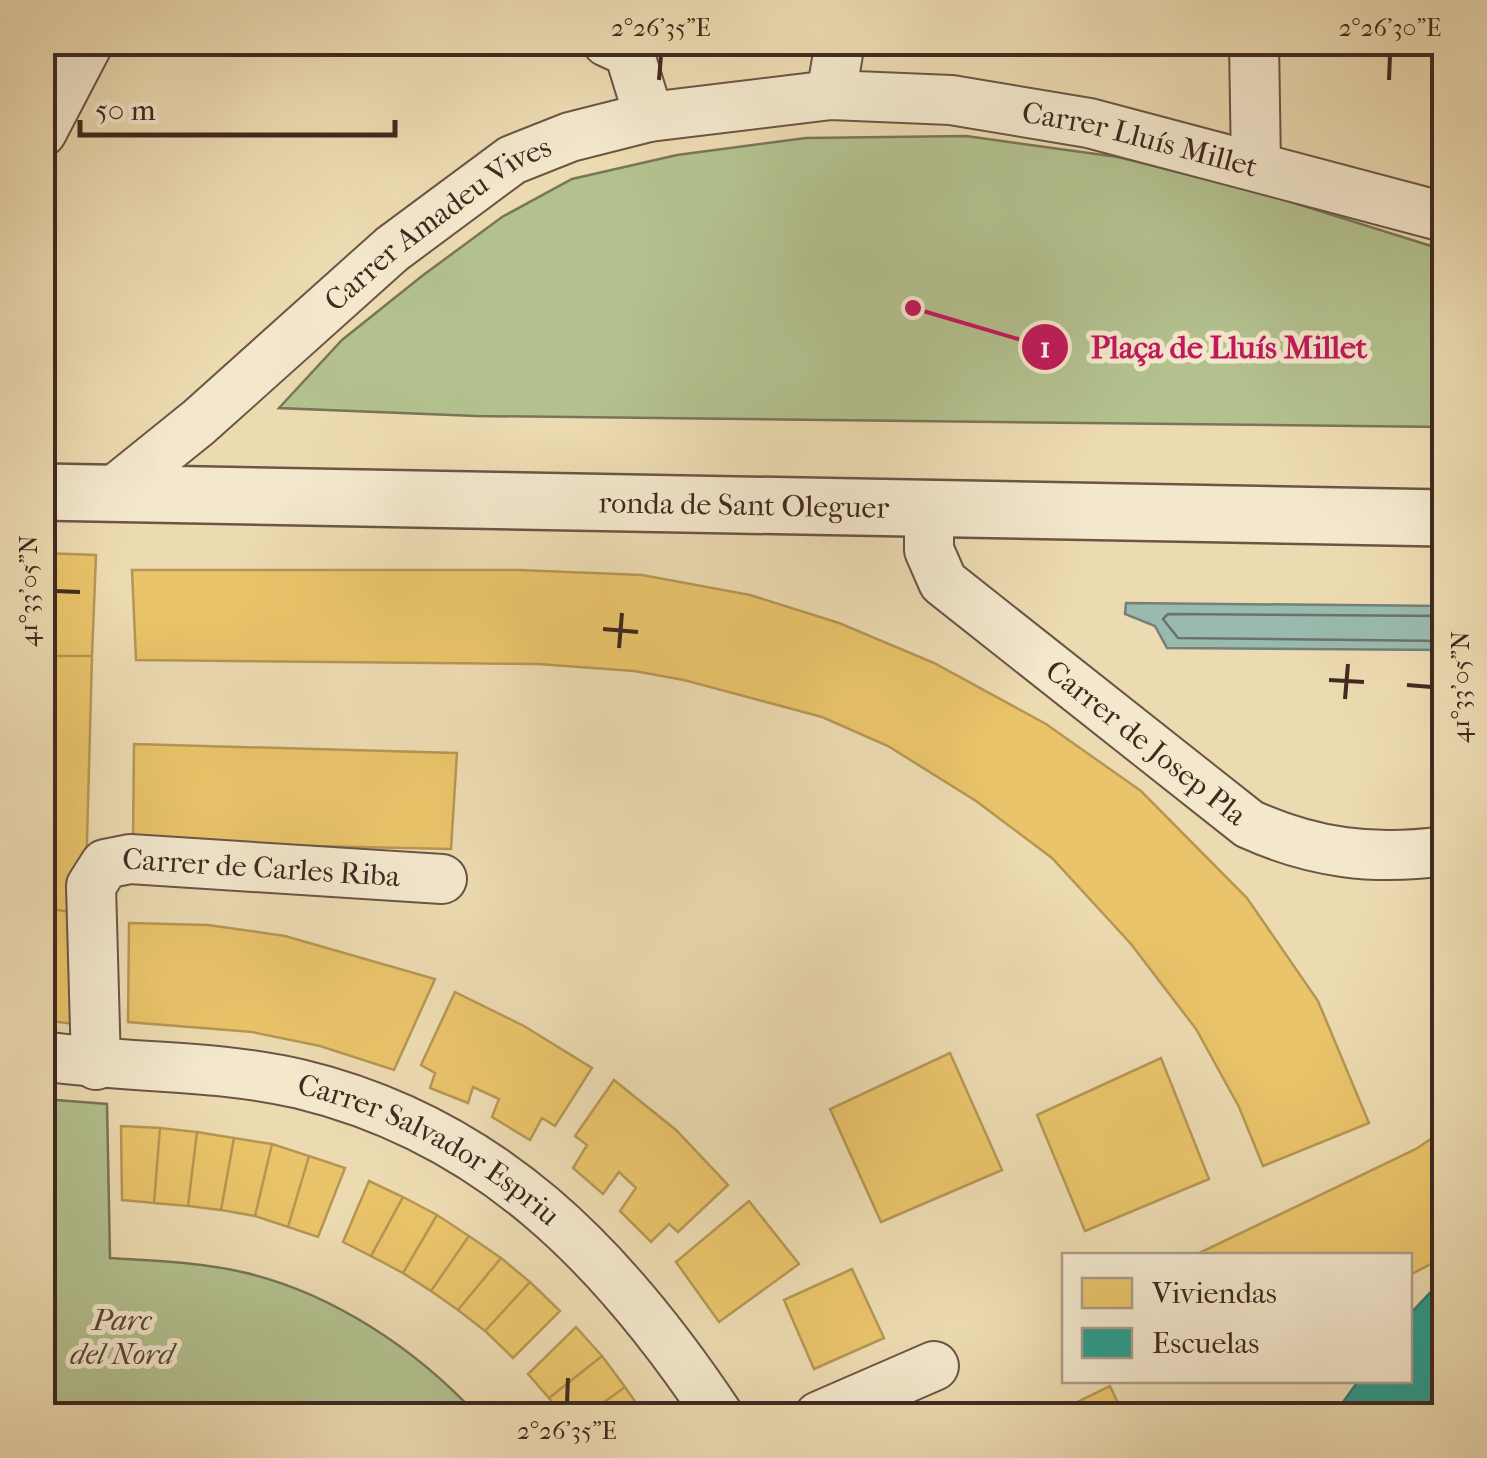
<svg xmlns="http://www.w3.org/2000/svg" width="1487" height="1458" font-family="'IM FELL French Canon',serif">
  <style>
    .green { fill: #b3c18f; stroke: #7a7558; stroke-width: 2.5 }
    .water { fill: #99baae; stroke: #758076; stroke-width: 2.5 }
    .homes { fill: #e9c46a; stroke: #b69654; stroke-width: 2.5 }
    .schools { fill: #2a9d8f; stroke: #317a6e; stroke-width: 2.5 }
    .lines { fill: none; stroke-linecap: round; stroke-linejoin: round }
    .shore { stroke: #6c7268; stroke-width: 2.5 }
    .minor-casing { stroke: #6b5545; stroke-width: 52 }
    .tertiary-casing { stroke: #6b5545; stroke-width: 60 }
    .minor { stroke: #f3e7cc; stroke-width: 48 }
    .tertiary { stroke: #f3e7cc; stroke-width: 55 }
    .ticks { fill: none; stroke: #402921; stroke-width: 4 }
    .labels { text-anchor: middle; stroke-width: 10; stroke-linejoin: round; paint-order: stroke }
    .street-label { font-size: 30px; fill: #402921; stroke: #f3e7cc }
    .park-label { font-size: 30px; font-style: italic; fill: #574737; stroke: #f3e7cc }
    .leader { fill: none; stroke: #c2185b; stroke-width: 4 }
    .callout-dot { fill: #c2185b; stroke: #f3e7cc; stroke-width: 4 }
    .mark-label { font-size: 30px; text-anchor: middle; font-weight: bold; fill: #fff }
    .callout-label { font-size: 32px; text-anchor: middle; font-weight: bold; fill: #c2185b; stroke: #f3e7cc; stroke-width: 10; stroke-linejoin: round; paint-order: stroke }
    .neatline { fill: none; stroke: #402921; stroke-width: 4 }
    .ticks-label { font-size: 25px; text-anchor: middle; fill: #402921 }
  </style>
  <rect width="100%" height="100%" fill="#ecdab1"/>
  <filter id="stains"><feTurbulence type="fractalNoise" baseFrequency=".002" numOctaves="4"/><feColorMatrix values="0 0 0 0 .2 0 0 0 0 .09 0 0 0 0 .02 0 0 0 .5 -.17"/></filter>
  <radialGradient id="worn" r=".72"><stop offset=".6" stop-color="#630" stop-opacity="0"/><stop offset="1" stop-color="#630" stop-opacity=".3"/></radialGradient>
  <path class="green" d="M966,136l152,21 141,35 185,58v177l-968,-11 -197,-8 63,-68 80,-64 80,-59 70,-38 105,-24 129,-17z
    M43,1099l64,5 3,154c44,3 89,4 132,14 89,20 174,77 235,143h-434z"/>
  <path class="water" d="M1126,603l318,3v44l-277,-2 -12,-22 -30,-12z"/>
  <path class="homes" d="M42,553l54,2 -4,101h-50z
    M132,570h387l123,5 108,20 89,28 95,40 112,61 95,67 106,107 71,103 51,122 -106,43 -24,-59 -43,-78 -65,-85 -79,-86 -76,-57 -88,-55 -66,-29 -138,-37 -50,-9 -96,-7 -402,-4z
    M42,656h50l-7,259 -43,-8z
    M134,744l323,9 -6,96 -318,-7z
    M42,907l43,8 -2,110 -41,-5z
    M129,923l79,2 77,11 150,43 -41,91 -74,-24 -68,-14 -124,-10z
    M455,992l69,34 68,42 -37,58 -13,-8 -12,22 -38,-23 7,-18 -26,-12 -5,16 -38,-15 5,-15 -14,-8z
    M950,1053l52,117 -121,52 -51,-113z
    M1161,1058l48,121 -124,52 -48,-116z
    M614,1080l62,50 52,55 -50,47 -9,-8 -18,18 -31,-31 16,-23 -17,-16 -16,22 -30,-26 14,-23 -12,-9z
    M121,1126l39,2 -6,75 -32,-3z
    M160,1128l37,4 -9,74 -34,-3z
    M1444,1130v127l-34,18v-19h-217l223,-107z
    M197,1132l37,6 -13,72 -33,-4z
    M234,1138l38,6 -17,72 -34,-6z
    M272,1144l37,12 -21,71 -33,-11z
    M309,1156l36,12 -27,69 -30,-10z
    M369,1181l34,16 -32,59 -28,-14z
    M403,1197l34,18 -34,58 -32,-17z
    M749,1201l50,63 -80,58 -43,-60z
    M437,1215l32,21 -38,55 -28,-18z
    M469,1236l32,22 -43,52 -27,-19z
    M501,1258l29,24 -45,49 -27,-21z
    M852,1269l32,69 -70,31 -30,-69z
    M530,1282l30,29 -47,47 -28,-27z
    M576,1327l26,29 -53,42 -21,-24z
    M602,1356l23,31 -40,29h-22l-14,-18z
    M1110,1386l14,30h-75z
    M625,1387l20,29h-60z"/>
  <path class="schools" d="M1444,1278v138h-111l26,-36h51v-66z"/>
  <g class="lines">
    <path class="shore" d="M1444,616l-276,-2 -5,5 15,19 266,3"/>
    <g class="minor-casing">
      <g id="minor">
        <path d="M607,42l22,10 20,65"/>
        <path d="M1254,42l2,124"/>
        <path d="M831,95l9,-53"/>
        <path d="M42,132l47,-90"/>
        <path id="s1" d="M111,493l88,-71 193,-173 120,-89 58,-23 79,-20 182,-22 120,5 138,23 355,94"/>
        <path id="s2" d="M929,509v41l14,32 306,242c64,29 125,37 195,27"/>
        <path id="s3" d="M42,1056c86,13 173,8 258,28 191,46 313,173 419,332"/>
        <path id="s4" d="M96,1065l-5,-179 14,-22 25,-5 312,20"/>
        <path d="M819,1416l115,-50"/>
      </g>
    </g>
    <g class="tertiary-casing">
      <g id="tertiary">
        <path id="s5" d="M42,492l1402,26"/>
      </g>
    </g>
    <use href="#minor" class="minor"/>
    <use href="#tertiary" class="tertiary"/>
  </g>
  <path class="ticks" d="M659,80l2,-25M1389,80l1,-25M55,591l25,1M603,629l35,3M619,648l3,-35M1329,680l35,2M1407,685l25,2M1345,699l3,-35M567,1403l1,-25"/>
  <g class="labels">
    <g class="street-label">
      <text dy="10" stroke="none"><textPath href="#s1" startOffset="1162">Carrer Lluís Millet</textPath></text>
      <text dy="10" stroke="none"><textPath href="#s1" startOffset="425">Carrer Amadeu Vives</textPath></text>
      <text dy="10" stroke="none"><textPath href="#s5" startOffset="702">ronda de Sant Oleguer</textPath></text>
      <text dy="10" stroke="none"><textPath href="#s2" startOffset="335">Carrer de Josep Pla</textPath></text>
      <text dy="10" stroke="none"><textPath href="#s4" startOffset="362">Carrer de Carles Riba</textPath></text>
      <text dy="10" stroke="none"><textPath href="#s3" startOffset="405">Carrer Salvador Espriu</textPath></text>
    </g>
    <g class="park-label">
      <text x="122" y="1330">Parc<tspan x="122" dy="34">del Nord</tspan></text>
    </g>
  </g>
  <path class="leader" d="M913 308L1045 347"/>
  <g class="callout-dot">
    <circle cx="913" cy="308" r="10"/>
    <circle cx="1045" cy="347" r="25"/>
  </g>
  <g class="mark-label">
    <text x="1045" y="357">1</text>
  </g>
  <g class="callout-label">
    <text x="1229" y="358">Plaça de Lluís Millet</text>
  </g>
  <rect width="1487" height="1458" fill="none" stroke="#ecdab1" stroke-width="110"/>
  <rect x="1062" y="1253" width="350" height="130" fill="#f3e7cc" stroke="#ab9b88" stroke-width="2.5"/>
  <rect x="1082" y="1278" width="50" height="30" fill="#e9c46a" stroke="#ab9b88" stroke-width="2.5"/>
  <text x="1152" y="1303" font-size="30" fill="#402921">Viviendas</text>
  <rect x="1082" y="1328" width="50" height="30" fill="#2a9d8f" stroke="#ab9b88" stroke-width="2.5"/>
  <text x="1152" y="1353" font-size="30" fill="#402921">Escuelas</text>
  <path d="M80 120v15h315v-15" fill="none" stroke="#402921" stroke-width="5"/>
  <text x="95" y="120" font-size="30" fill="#402921" stroke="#f3e7cc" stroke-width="8" paint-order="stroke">50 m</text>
  <rect x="55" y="55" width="1377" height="1348" class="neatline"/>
  <g class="ticks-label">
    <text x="661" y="36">2°26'35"E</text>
    <text x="1390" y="36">2°26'30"E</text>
    <text transform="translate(28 591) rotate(-90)" y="9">41°33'05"N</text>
    <text transform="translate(1460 687) rotate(-90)" y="9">41°33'05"N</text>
    <text x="567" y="1439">2°26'35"E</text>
  </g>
  <rect width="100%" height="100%" filter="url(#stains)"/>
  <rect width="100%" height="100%" fill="url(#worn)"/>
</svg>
